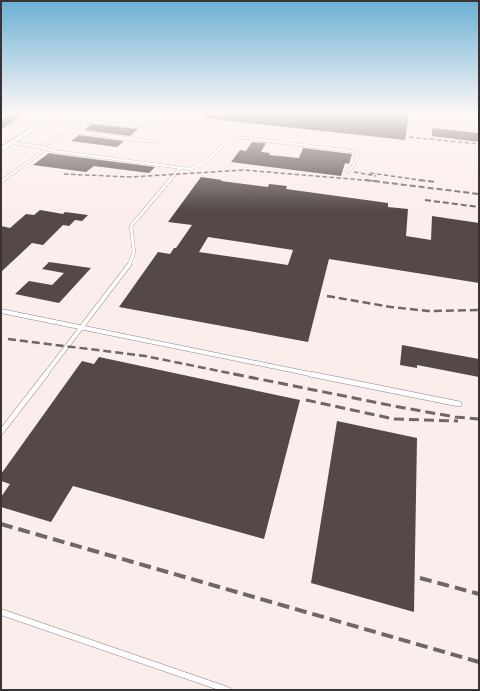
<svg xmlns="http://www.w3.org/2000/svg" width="480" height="691" font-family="Raleway,sans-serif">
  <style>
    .building { fill: #544948; fill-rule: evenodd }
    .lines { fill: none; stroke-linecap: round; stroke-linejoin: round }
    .lane-far4-casing { stroke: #908482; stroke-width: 3 }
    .lane-far3-casing { stroke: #908482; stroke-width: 3.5 }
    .lane-far2-casing { stroke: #908482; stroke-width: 5 }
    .lane-far1-casing { stroke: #908482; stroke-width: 6 }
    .lane-casing { stroke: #908482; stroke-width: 7 }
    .primary-casing { stroke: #908482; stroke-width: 1 }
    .lane-far4 { stroke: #fff; stroke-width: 2.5 }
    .lane-far3 { stroke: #fff; stroke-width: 3 }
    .lane-far2 { stroke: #fff; stroke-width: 4 }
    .lane-far1 { stroke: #fff; stroke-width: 5 }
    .lane { stroke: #fff; stroke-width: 6 }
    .primary { fill: #fff; fill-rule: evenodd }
    .rail-far4 { stroke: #6f6766; stroke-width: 1.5; stroke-dasharray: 4.5 2.5; stroke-linecap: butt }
    .rail-far3 { stroke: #6f6766; stroke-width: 2; stroke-dasharray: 6 3; stroke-linecap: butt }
    .rail-far2 { stroke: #6f6766; stroke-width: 2.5; stroke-dasharray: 8 4; stroke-linecap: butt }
    .rail-far1 { stroke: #6f6766; stroke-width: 3; stroke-dasharray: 10 5; stroke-linecap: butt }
    .rail { stroke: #6f6766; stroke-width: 4; stroke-dasharray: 12 6; stroke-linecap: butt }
  </style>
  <rect width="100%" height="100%" fill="#fbedeb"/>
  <path class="building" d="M14,113h9l1,2 -23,14v-9z
    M203,113h206l-4,27 -202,-22z
    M92,124l46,5 -8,7 -46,-6z
    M432,128l47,5v9l-47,-6z
    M79,135l45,6 -7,6 -46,-6z
    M252,142l14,1 -5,9 9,1 -1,2 30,3 4,-10 49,6 -3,10 -4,-1 -4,13 -110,-14 9,-12 6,1z
    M49,153l5,1 101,13 -6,6 -55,-7 -8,6 -53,-7z
    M201,177l21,3 -1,1 47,6 1,-3 18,2 -1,3 102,14v4l20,2 -2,27 25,4 1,-24 47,7v60l-150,-24 -21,83 -189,-35 39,-55 12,2 4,-6h2l16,-23 -24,-3zM208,237l85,13 -5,15 -89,-13z
    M40,210l23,4 2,-2 23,3 -6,6 -7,-1 -6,6 -6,-1 -20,20 -11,-2 -31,29v-46l9,2 16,-14 8,1z
    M49,262l42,6 -32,35 -44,-9 14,-13 23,4 12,-12 -22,-4z
    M402,345l77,14v18l-62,-12v3l-17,-3z
    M99,357l201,43 -36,139 -191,-53 -22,36 -50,-15v-10l9,-13 -9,-3v-7l81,-113 12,3z
    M337,421l80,17 -3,174 -103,-29z"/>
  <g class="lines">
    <g class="lane-far4-casing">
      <path id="lane-far4" d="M1,117l7,-4
        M71,131l18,-10 58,6
        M12,143l24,3 18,5 136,18 17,-8 22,-22 16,-1 113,14 -2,10 -8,10
        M42,147l29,-16 87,11
        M2,181l44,-32
        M169,181l11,-13"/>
    </g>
    <g class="lane-far3-casing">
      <path id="lane-far3" d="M1,181l2,-1
        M129,266l5,-14 -3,-26 39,-46"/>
    </g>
    <g class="lane-far2-casing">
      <path id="lane-far2" d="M1,311l314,64
        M45,375l84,-110"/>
    </g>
    <g class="lane-far1-casing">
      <path id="lane-far1" d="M310,374l149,30
        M1,432l45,-58"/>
    </g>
    <g class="lane-casing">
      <path id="lane" d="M1,612l227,78"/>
    </g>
    <g class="primary-casing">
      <path id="primary" d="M53,113h8l-60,39v-5z"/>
    </g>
    <use href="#lane-far4" class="lane-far4"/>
    <use href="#lane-far3" class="lane-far3"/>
    <use href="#lane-far2" class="lane-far2"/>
    <use href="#lane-far1" class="lane-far1"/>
    <use href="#lane" class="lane"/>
    <use href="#primary" class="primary"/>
    <path class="rail-far4" d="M409,137l70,7
      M354,172l22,4
      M370,173l56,8
      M64,174l67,3 112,-7 132,11"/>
    <path class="rail-far3" d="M365,180l114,14
      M419,180l17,2
      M425,200l54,7"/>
    <path class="rail-far2" d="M327,296l64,11 37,4 51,-1
      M8,339l137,17 94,19"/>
    <path class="rail-far1" d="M234,374l165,33 56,10 24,2
      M306,400l88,19 64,2"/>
    <path class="rail" d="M1,524l478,138
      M420,578l59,16"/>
  </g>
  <linearGradient id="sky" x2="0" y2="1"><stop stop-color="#6bb0d4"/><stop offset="0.54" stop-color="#fdf7f6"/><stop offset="1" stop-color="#fdf7f6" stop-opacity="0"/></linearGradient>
  <rect width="480" height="210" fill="url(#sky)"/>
  <rect width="480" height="691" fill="none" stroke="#393333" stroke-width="4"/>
</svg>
